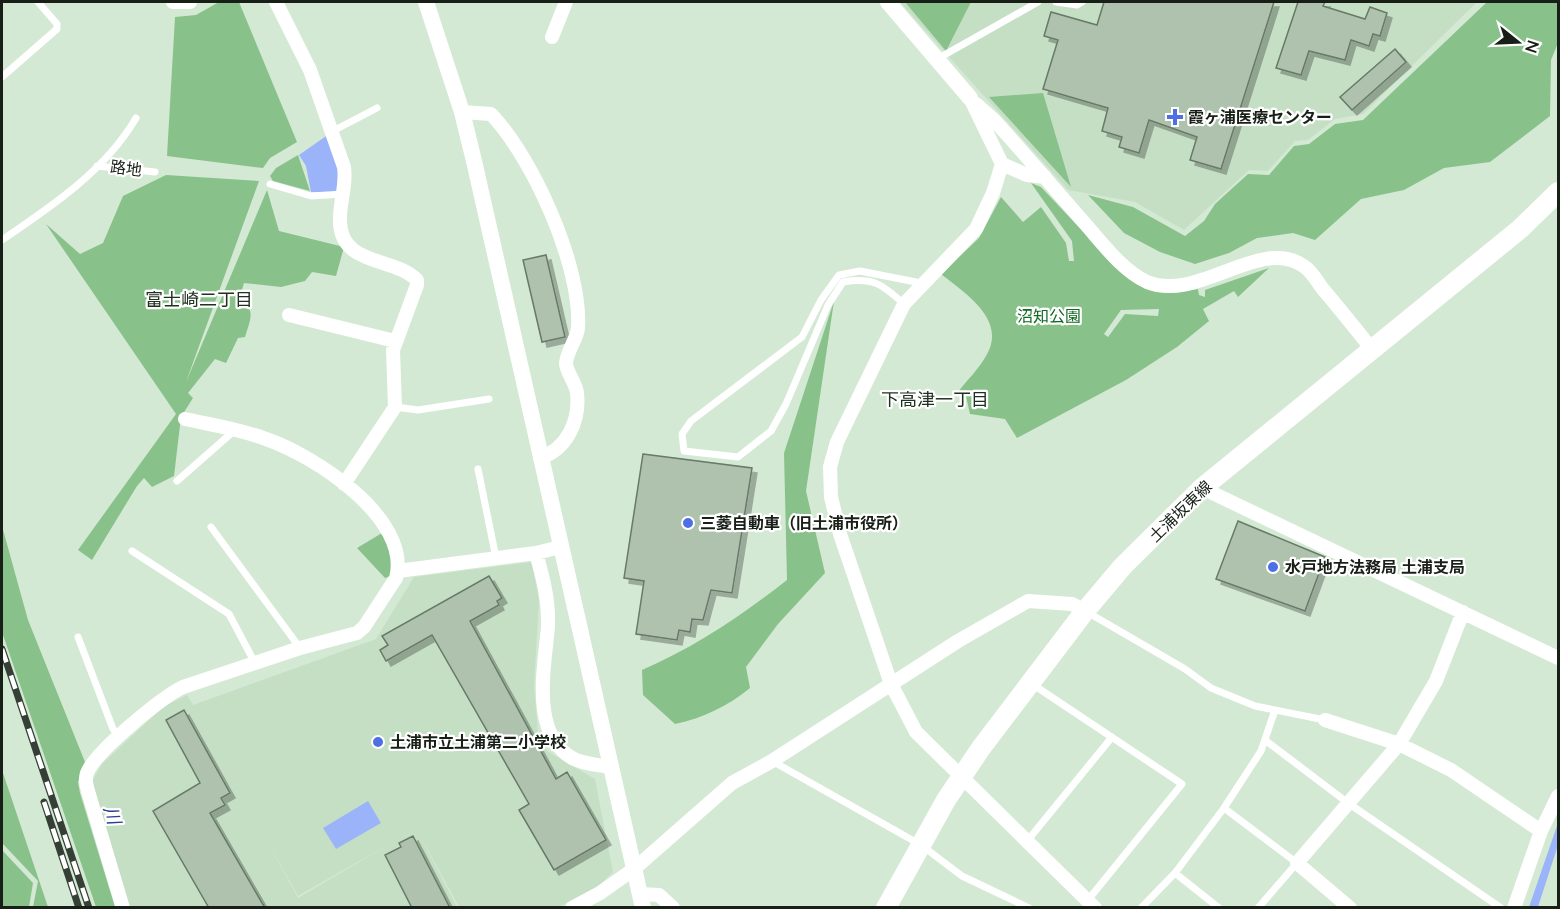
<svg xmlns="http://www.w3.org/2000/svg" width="1560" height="909" font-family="Lato,'Noto Sans JP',sans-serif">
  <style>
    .built { fill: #c5dfc5; fill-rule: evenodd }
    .green { fill: #89c18b; fill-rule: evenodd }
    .water { fill: #9bb4f9 }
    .building { fill: #aec2ae; stroke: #677a67; stroke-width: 1.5; filter: url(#shadow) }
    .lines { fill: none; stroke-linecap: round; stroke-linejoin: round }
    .service { stroke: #fff; stroke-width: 7 }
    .minor { stroke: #fff; stroke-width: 14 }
    .tertiary { stroke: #fff; stroke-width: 16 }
    .secondary { stroke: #fff; stroke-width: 20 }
    .rail-casing { stroke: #353f35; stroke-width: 7 }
    .rail { stroke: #fff; stroke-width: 4.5; stroke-dasharray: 14; stroke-linecap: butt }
    .poi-dot { fill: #4f6fe4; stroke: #fff; stroke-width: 2 }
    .labels { text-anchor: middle; stroke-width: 4.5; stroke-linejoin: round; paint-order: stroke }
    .poi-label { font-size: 16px; font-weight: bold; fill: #171f17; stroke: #fff; text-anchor: start }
    .street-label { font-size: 16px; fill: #171f17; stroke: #fff }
    .park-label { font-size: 16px; fill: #106921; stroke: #fff }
    .neighbourhood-label { font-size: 18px; fill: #213121; stroke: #fff }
    .water-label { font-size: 18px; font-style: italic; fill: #2a3f8e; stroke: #fff }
  </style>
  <defs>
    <filter id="shadow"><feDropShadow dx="5" dy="5" stdDeviation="0" flood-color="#0004"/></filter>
  </defs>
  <rect width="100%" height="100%" fill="#d4e9d4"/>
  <path class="built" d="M900,2h577l-114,112 -28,5 -27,21 -13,1 -27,30 -19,-1 -65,60 -49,-28 -67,-12z
    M532,562l7,39 -5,84 4,48 9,18 48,28 18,93 -18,17 -37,18h-99l-43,-79 41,79h-329l-36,-126 10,-17 61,-57 24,-12 6,10 183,-66 38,-62zM262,832l36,64 95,-54 -95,56z"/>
  <path class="green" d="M219,2h20l58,140 -27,16 -7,10 -96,-12 8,-139 21,-2z
    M905,2h66l-25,49z
    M1487,2h71v41l-7,17 -1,56 -60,46 -46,6 -40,22 -43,9 -46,41 -22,-7 -36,5 -28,15 -34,11 -35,-12 -36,-19 -36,-38 45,12 52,29 19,-15 11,-17 33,-30 21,1 25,-29 15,-2 26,-20 28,-4z
    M1043,93l28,94 -82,-90z
    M298,155l12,36 -37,-10 -3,-5 6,-8z
    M166,175l93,6 -73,201 81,-192 12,41 65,16 -8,29 -24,-4 -7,9 -24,6 -37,-4 -5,17c18,8 11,20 6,37l-7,1 -12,25 -11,-4 -27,34 5,5 -12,19 -7,59 -22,11 -8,-9 -7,8 -45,74 -14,-10 98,-136 -130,-190 34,30 23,-11 20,-47z
    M1031,183l10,4 83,88c27,20 42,20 74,14l1,6 6,2v-7l64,-22 -31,29 -4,-6 -31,18 6,12 -32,26 -51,33 -109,58 -12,-19 -35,-5 -4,-18 -8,-4c10,-13 20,-22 28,-36 22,-36 -21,-63 -45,-82l38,-36 22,-41 22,25 18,-15 25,36 3,18h5l-2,-20zM1159,309l-1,7 -33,-2 -17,23 -4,-3 17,-24z
    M834,301l-28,190 19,82 -47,51 -32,43 4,21c-22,18 -47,30 -75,36l-32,-29 -1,-25c53,-23 99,-54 145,-90l-3,-127z
    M2,526l26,94 57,142 -7,20 2,11 35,114h-19l-94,-275z
    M382,533c7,13 14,29 9,43l-6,2 -28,-30z
    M2,770l46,137h-15l5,-26 -36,-38z
    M2,850l31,33 -4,24h-27z"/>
  <path class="water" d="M329,134l13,34 1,24h-32l-5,-26 -7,-11z
    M368,801l13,22 -45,26 -13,-21z
    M1558,823v22l-20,62h-9z"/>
  <path class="building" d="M1104,2h170l-53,167 -31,-9 7,-23 -48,-17 -10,33 -20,-6 3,-10 -20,-6 6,-23 -65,-19 15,-49 -14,-4 7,-24 46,13z
    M1298,2h27l-2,4 42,13 5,-12 17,6 -7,23 -7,-2 -4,12 -18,-6 -6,20 -36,-9 -8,24 -25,-7z
    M1395,49l11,13 -54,48 -12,-13z
    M546,255l19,82 -23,5 -19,-82z
    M643,454l109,14 -20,125 -21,-3 -8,30 -11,-1 -2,13 -11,-2 -2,10 -41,-6 8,-53 -20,-3z
    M1238,521l87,36 -20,54 -89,-32z
    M489,576l13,22 -5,3 2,4 -29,16 86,158 11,-7 39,68 -52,30 -35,-60 10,-6 -97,-169 -46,26 -6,-11 8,-5 -6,-9z
    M184,710l46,83 -9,5 4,7 -15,8 55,95h-56l-56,-97 47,-28 -34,-63z
    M413,836l37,72h-38l-27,-53 16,-8 -2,-4z"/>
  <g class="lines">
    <path class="service" d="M1056,2l21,3 5,-3
      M939,58l99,-56
      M2,77l55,-48v-5l-19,-22
      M331,132l46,-24
      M97,166l58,6
      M270,184l41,12 33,-2
      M2,240c49,-33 104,-70 134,-122
      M904,304c-22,-20 -31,-27 -61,-22l-15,23 -42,99 -15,27 -33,26 -54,-6 -2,-17 9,-13 111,-84 19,-37 18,-25 21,-4 61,12
      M395,407l23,3 71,-11
      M478,469l18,89
      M177,481l58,-51
      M211,527l89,121
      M132,551l97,63 26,49
      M1087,612l98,57 26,19 44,18 70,14
      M78,637l35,92 7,8
      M1032,684l150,100 -94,116
      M1265,740l83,63 153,105
      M772,761l149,84 41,31 67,32
      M1224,808l73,55 -39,45
      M1028,840l84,-103
      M1175,873l44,35
      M1141,908l34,-35 49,-65 37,-57 14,-41"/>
    <path class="minor" d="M173,2h17
      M276,2l34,68 34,97c3,19 -5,36 -4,55 1,44 55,35 77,58v5l-24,65 2,57 -51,77
      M552,37l14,-35
      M970,98l32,66 -9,29 -17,36 -72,75 -67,138 -7,25 1,30 9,37 51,150 25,48 179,176
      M976,104l18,16c30,33 58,66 87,99 19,21 40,51 66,63 52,21 115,-48 158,-15 7,5 12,14 17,21 17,20 33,40 49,60
      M462,112l29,2c42,44 91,153 87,214 -1,11 -11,23 -12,35 0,9 10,20 11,30 3,28 -10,56 -37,65
      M1002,164l25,11 18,2
      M289,315l106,26
      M1202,488l356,170
      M536,553c7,25 13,47 12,73 -3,40 -19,109 26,133 10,5 25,6 36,8
      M398,571l138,-18 24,-6
      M1325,720l74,24 52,26 90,61
      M641,894l18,1 14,13
      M123,908l-35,-117c-2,-6 -3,-12 -1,-18 8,-21 75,-76 96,-86l117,-39 57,-15 7,-6 32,-49c16,-60 -83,-123 -130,-139 -26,-10 -54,-14 -81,-20
      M572,908l28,-15 34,-24 98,-86 40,-22 186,-120 70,-40 44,3 13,7
      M1350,908l-53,-45 102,-119 37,-63 27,-69
      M1514,908l27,-77 17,-35"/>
    <path class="tertiary" d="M426,2l36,110 12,49 169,747
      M888,2l82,96"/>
    <path class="secondary" d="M886,908l60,-108 35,-52 104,-137 38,-45 79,-78 318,-259 38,-37"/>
    <g class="rail-casing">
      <path id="rail" d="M2,649l87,259
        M44,802l35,106"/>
    </g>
    <use href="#rail" class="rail"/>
  </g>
  <g class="poi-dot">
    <path d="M1172 108h6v6h6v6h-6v6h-6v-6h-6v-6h6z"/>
    <circle cx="688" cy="523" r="6"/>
    <circle cx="1273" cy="567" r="6"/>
    <circle cx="378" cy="742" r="6"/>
  </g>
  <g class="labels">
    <g class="poi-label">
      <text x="1188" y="123">霞ヶ浦医療センター</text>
      <text x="700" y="529">三菱自動車（旧土浦市役所）</text>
      <text x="1285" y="573">水戸地方法務局 土浦支局</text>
      <text x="390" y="748">土浦市立土浦第二小学校</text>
    </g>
    <g class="street-label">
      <text transform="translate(126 168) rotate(7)" y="6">路地</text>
      <text transform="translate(1180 511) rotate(-44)" y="6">土浦坂東線</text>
    </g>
    <g class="park-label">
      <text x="1049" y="322">沼知公園</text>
    </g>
    <g class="neighbourhood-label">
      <text x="199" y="306">富士崎二丁目</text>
      <text x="935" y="406">下高津一丁目</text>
    </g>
    <g class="water-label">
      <text transform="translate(112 815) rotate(73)" y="6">川</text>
    </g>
  </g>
  <rect width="1560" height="909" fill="none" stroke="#171f17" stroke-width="6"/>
  <g transform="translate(1518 42) rotate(108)" stroke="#ffffff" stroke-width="4.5" paint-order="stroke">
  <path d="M0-4.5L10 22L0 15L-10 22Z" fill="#171f17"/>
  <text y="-9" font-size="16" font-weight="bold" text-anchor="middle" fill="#171f17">N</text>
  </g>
</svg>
